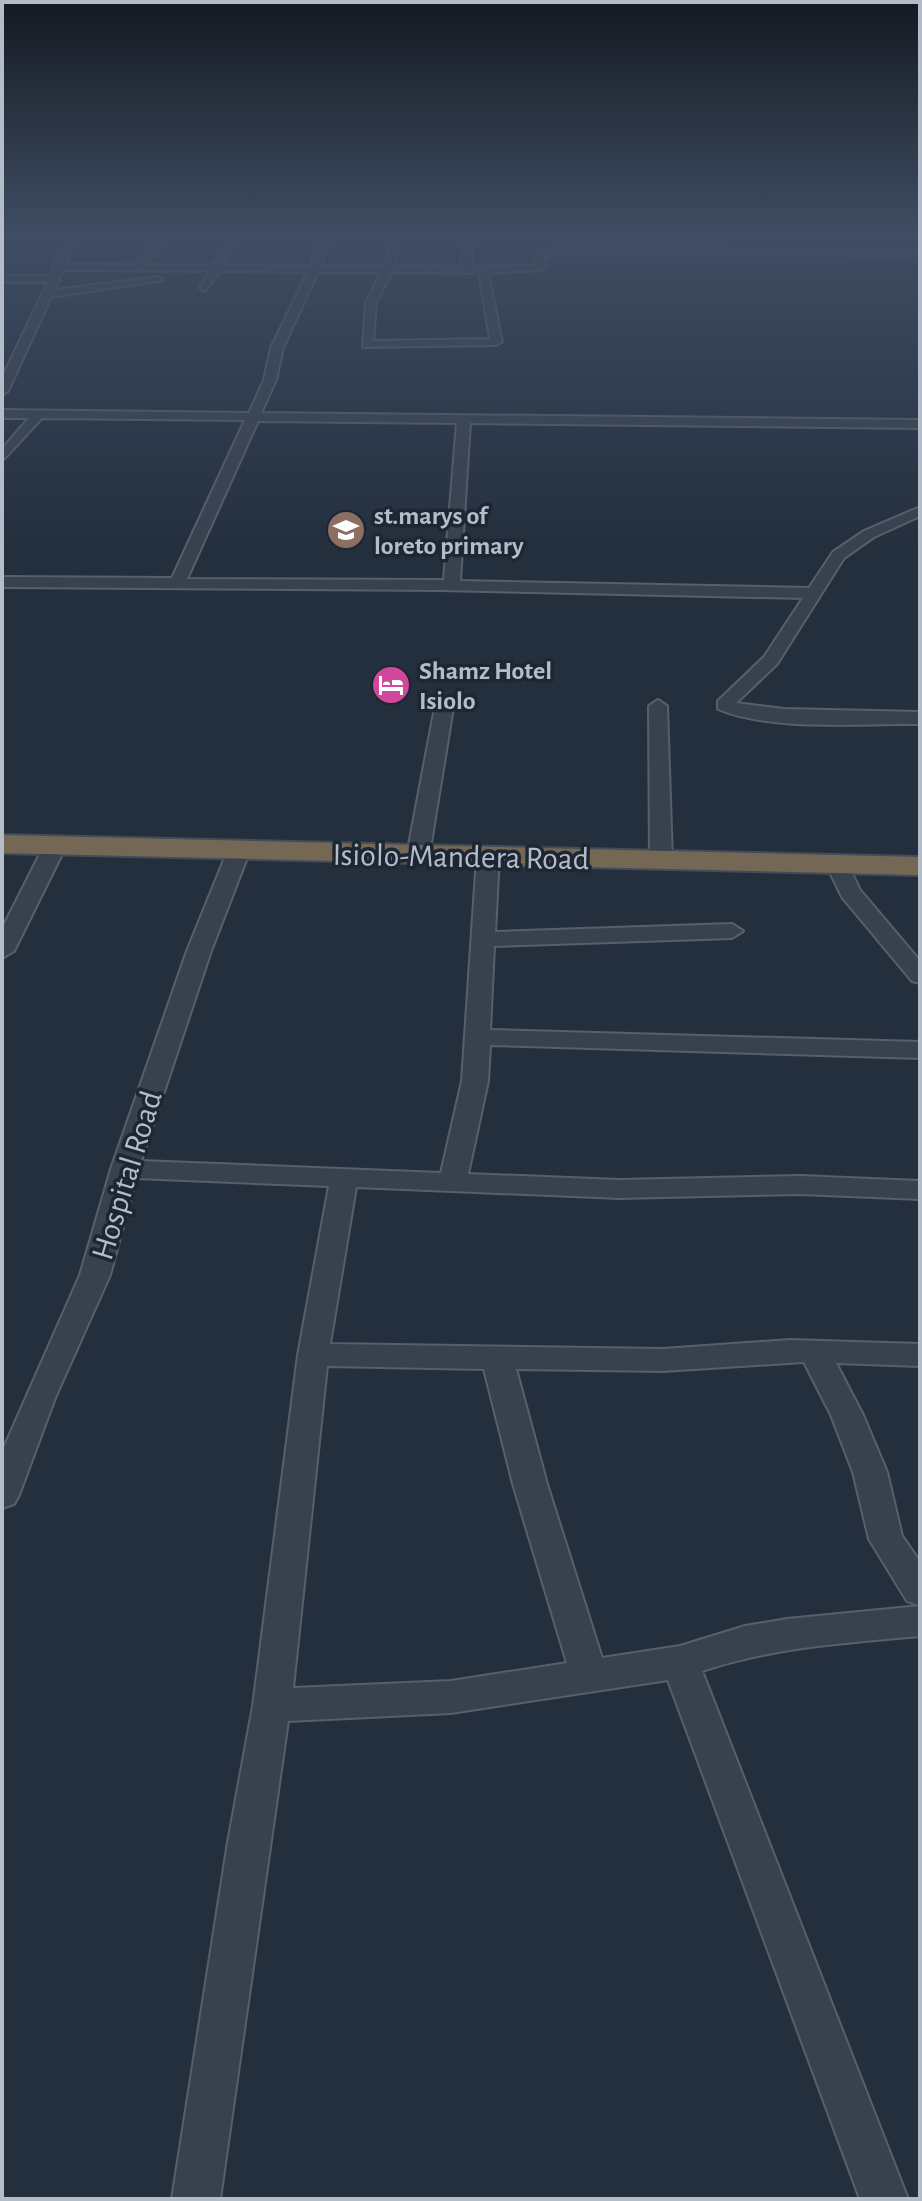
<svg xmlns="http://www.w3.org/2000/svg" width="922" height="2201" font-family="'Alegreya Sans',sans-serif">
  <style>
    .lines { fill: none; stroke-linecap: round; stroke-linejoin: round }
    .minor-casing { stroke: #565f6c; stroke-width: 4 }
    .highway-casing { stroke: #434c59; stroke-width: 4 }
    .minor { fill: #38414e; fill-rule: evenodd }
    .highway { fill: #746855; fill-rule: evenodd }
    .labels { text-anchor: middle; stroke-width: 7; stroke-linejoin: round; paint-order: stroke }
    .far-poi-label { font-size: 26px; font-weight: bold; fill: #b4bcc9; stroke: #1d2633; text-anchor: start }
    .street-label { font-size: 32px; fill: #b4bcc9; stroke: #1d2633 }
  </style>
  <rect width="100%" height="100%" fill="#242f3e"/>
  <g class="lines">
    <g class="minor-casing">
      <path id="minor" d="M69,236h10l-13,28 69,1 24,-29h10l-24,29h68l18,-29h9l-17,29 87,1 13,-30h9l-12,30h64l9,-30h9l-8,30 67,1 3,-31h9l-2,31 64,-2 1,-10 20,-7 364,1v6l-363,-1 -13,4 2,7 -5,5 -53,3 14,69 -6,3 -133,2 3,-45 16,-30h-64l-35,76 -7,32 -15,33 659,7v8l-450,-5 -10,158 349,7 24,-36 31,-21 56,-24v9l-46,21 -30,21 -67,106 -41,39 48,6 136,3v12c-60,-1 -147,8 -202,-15v-8l46,-44 39,-59 -364,-8 -437,-3v-10l170,1 73,-158 -203,-2 -40,43v-12l27,-31h-27v-8l247,3 15,-33 7,-32 37,-76 -88,-1 -15,20 -5,-3 10,-17 -147,-1 -9,20 105,-13 5,3 -113,17 -43,94 -6,4v-17l46,-96h-46v-6h48zM392,272l87,1 11,66 -117,2 3,-39zM258,421l199,2 -13,157 -257,-1z
        M445,697l9,5 -25,153 -11,6 -11,-6 29,-153z
        M658,700l9,6 5,155 -11,6 -11,-6 -1,-155z
        M56,838l11,6 -53,107 -12,7v-29l43,-85z
        M239,844l11,6 -39,101 -70,210 300,12 21,-92 15,-224 11,-6 11,6 -4,75 237,-8 11,7 -11,7 -238,8 -4,84 430,12v16l-430,-13 -2,36 -20,93 151,6 181,-4 120,5v18l-120,-5 -181,4 -263,-11 -26,157 333,5 127,-9 130,4v22l-84,-3 27,52 24,57 15,64 18,26v44l-13,-5 -38,-62 -16,-67 -22,-57 -27,-53 -141,9 -147,-2 31,115 55,174 78,-12 65,-20 42,-7 133,-13v30c-74,7 -147,11 -218,35l206,528h-48l-192,-519 -217,33 -163,8 -68,478h-48l56,-357 25,-136 45,-351 31,-169 -193,-8 -26,97 -55,123 -36,97 -5,9 -12,4v-56l78,-177 31,-106 76,-218 41,-101zM327,1366l157,3 29,115 54,179 -116,18 -158,7z
        M837,858l8,1 15,31 60,71v22l-8,-2 -70,-84 -16,-33z"/>
    </g>
    <g class="highway-casing">
      <path id="highway" d="M2,835l918,22v18l-918,-22z"/>
    </g>
    <use href="#minor" class="minor"/>
    <use href="#highway" class="highway"/>
  </g>
  <linearGradient id="sky" x2="0" y2="1"><stop stop-color="#141a22"/><stop offset="0.43" stop-color="#3f4d63"/><stop offset="1" stop-color="#3f4d63" stop-opacity="0"/></linearGradient>
  <rect width="922" height="544" fill="url(#sky)"/>
  <defs>
    <g id="school-disc" transform="scale(2)"><circle r="9.5" fill="#8d6e63" stroke="#1d2633"/><path d="M0-5L7-2L0 1L-7-2ZM-4 1L0 2.5L4 1V4Q0 6-4 4Z" fill="#fff"/></g>
    <g id="hotel-disc" transform="scale(2)"><circle r="9.5" fill="#d1479c" stroke="#1d2633"/><path d="M-6-4.5h1.5V1H6V5H4.5V3h-9V5H-6ZM-4 0a1.8 1.8 0 1 1 3.6 0ZM.5 0V-2.5h3Q6-2.5 6 0Z" fill="#fff"/></g>
  </defs>
  <g fill-rule="evenodd">
    <use href="#school-disc" x="346" y="530"/>
    <use href="#hotel-disc" x="391" y="685"/>
  </g>
  <g class="labels">
    <g class="far-poi-label">
      <text x="374" y="524">st.marys of<tspan x="374" dy="30">loreto primary</tspan></text>
      <text x="419" y="679">Shamz Hotel<tspan x="419" dy="30">Isiolo</tspan></text>
    </g>
    <g class="street-label">
      <text transform="translate(461 856) rotate(1)" y="11">Isiolo-Mandera Road</text>
      <text transform="translate(126 1175) rotate(-73)" y="11">Hospital Road</text>
    </g>
  </g>
  <rect width="922" height="2201" fill="none" stroke="#b4bcc9" stroke-width="8"/>
</svg>
